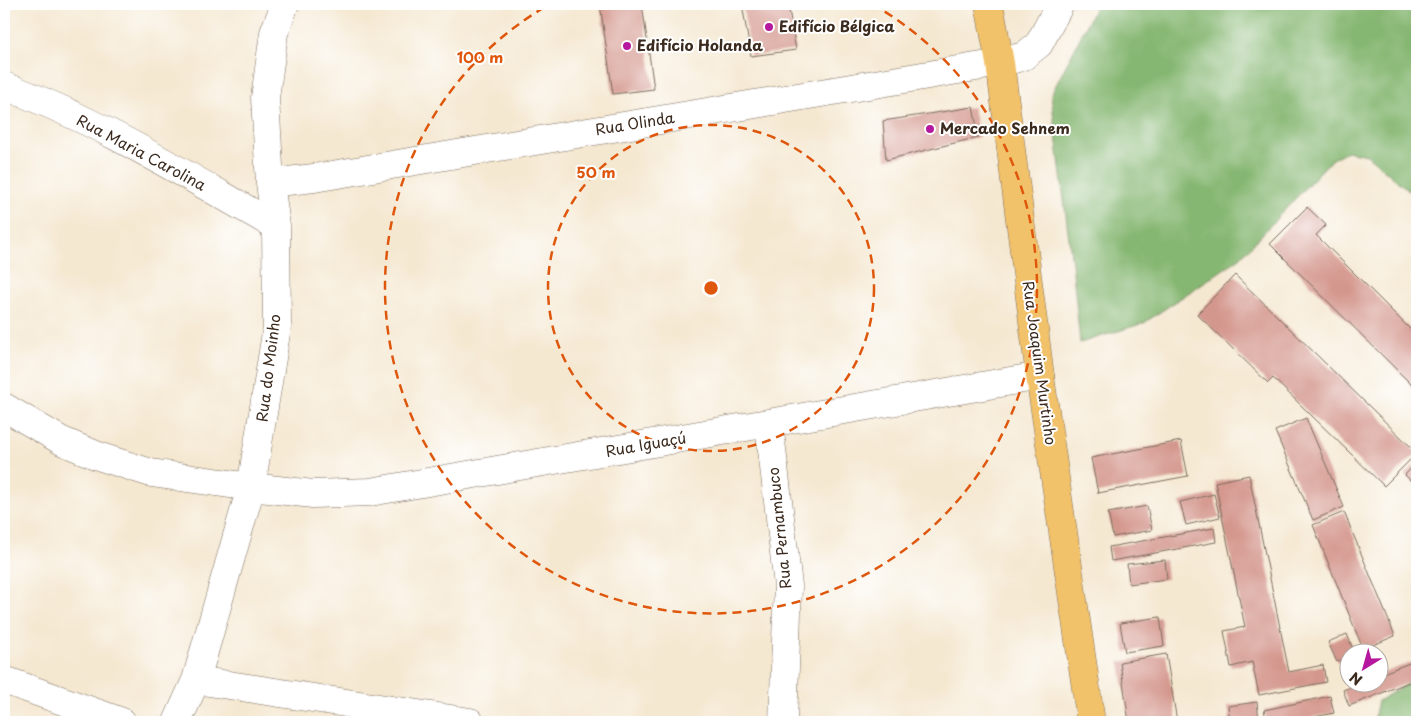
<svg xmlns="http://www.w3.org/2000/svg" width="1421" height="726" font-family="'Playpen Sans',sans-serif">
  <style>
    .forest { fill: #86b772; stroke: #607048 }
    .building { fill: #d4978d }
    .lines { fill: none; stroke-linecap: round; stroke-linejoin: round }
    .minor-casing { stroke: #7c6c5d; stroke-width: 29 }
    .major-casing { stroke: #7c6c5d; stroke-width: 29 }
    .minor { stroke: #fff; stroke-width: 28 }
    .major { stroke: #f2c26a; stroke-width: 28 }
    .ring { fill: none; stroke: #df570d; stroke-width: 2.5; stroke-dasharray: 9 6 }
    .poi-dot { fill: #b5179e; stroke: #fff; stroke-width: 2 }
    .labels { text-anchor: middle; stroke-width: 4; stroke-linejoin: round; paint-order: stroke }
    .poi-label { font-size: 15px; font-weight: bold; fill: #3b2a1e; stroke: #fff; text-anchor: start }
    .street-label { font-size: 15px; fill: #3b2a1e; stroke: #fff }
    .centre { fill: #df570d; stroke: #fff; stroke-width: 2.5 }
    .ring-label { font-size: 15px; text-anchor: middle; font-weight: bold; fill: #df570d; stroke: #fff; stroke-width: 4; stroke-linejoin: round; paint-order: stroke }
  </style>
  <rect width="100%" height="100%" fill="#fff"/>
  <filter id="ink" filterUnits="userSpaceOnUse"><feTurbulence type="fractalNoise" baseFrequency=".02" numOctaves="2"/><feDisplacementMap in="SourceGraphic" scale="10" xChannelSelector="R" yChannelSelector="G"/><feConvolveMatrix kernelMatrix="1 2 1 2 8 2 1 2 1" color-interpolation-filters="sRGB"/></filter>
  <filter id="wash" filterUnits="userSpaceOnUse"><feTurbulence type="fractalNoise" baseFrequency=".0096" numOctaves="4" result="noise"/><feDisplacementMap in="SourceGraphic" scale="20" xChannelSelector="R" yChannelSelector="G"/><feGaussianBlur stdDeviation="1.12" result="paint"/><feColorMatrix in="noise" values="0 0 0 0 0 0 0 0 0 0 0 0 0 0 0 0 0 1.4 0 .05"/><feComposite in="paint" operator="in"/></filter>
  <g filter="url(#wash)">
    <rect width="100%" height="100%" fill="#f5e8d1"/>
    <path class="forest" d="M1097,4h320v194l-50,-43 -20,-4 -15,8 -92,99 -96,65 -64,20 -7,-71 -22,-177z
      M1417,678v44h-50l7,-4 4,-17z"/>
    <g id="blocks">
      <path class="building" d="M600,4h42l12,85 -41,5z
        M742,4h46l8,46 -45,6z
        M973,107l6,30 -93,23 -3,-39z
        M1307,207l19,18 -10,10 101,101v54l-147,-146z
        M1235,275l182,178 -33,33 -111,-108 -5,5 -71,-69z
        M1306,418l38,89 -31,13 -38,-89z
        M1181,441l7,35 -90,17 -7,-35z
        M1413,466l4,4v17l-12,-12z
        M1249,475l40,197 34,-7 3,17 -67,13 -7,-33 -21,5 -7,-36 21,-4 -30,-145z
        M1214,494l6,23 -34,8 -6,-23z
        M1147,506l5,24 -39,7 -5,-24z
        M1344,512l51,124 -32,13 -50,-124z
        M1214,528l2,14 -105,19 -2,-14z
        M1165,560l2,19 -38,5 -2,-20z
        M1160,617l4,29 -39,6 -5,-29z
        M1347,634l8,20h-7v4l-11,4 -9,-20z
        M1166,654l11,68h-48l-9,-60z
        M1412,662l5,17 -68,27 -6,-16 16,-6h19v-9z
        M1330,696l4,17 -45,9h-22l-3,-12z
        M1257,702l2,20h-29l-2,-16z"/>
    </g>
  </g>
  <g filter="url(#ink)">
    <use href="#blocks" fill-opacity="0" stroke="#7c6c5d" stroke-width="1"/>
    <g class="lines">
      <g class="minor-casing">
        <path id="minor" d="M4,86c96,35 183,90 272,140
          M270,183l44,-5 686,-115 24,-7 15,-12 21,-40
          M4,407l58,34 36,15 53,17 100,14 62,7 57,-2 670,-116
          M769,424l19,162 -5,136
          M4,680l118,42
          M196,680l274,42
          M177,722l19,-42 55,-193 26,-160 -1,-101 -6,-43 -5,-85 9,-65 11,-29"/>
      </g>
      <g class="major-casing">
        <path id="major" d="M989,4l11,59 40,313 51,346"/>
      </g>
      <use href="#minor" class="minor"/>
      <use href="#major" class="major"/>
    </g>
  </g>
  <g class="ring">
    <circle cx="711" cy="288" r="163"/>
    <path d="M872 4A326 326 0 1 1 550 4"/>
  </g>
  <g class="poi-dot">
    <circle cx="769" cy="27" r="5"/>
    <circle cx="627" cy="46" r="5"/>
    <circle cx="930" cy="129" r="5"/>
  </g>
  <g class="labels">
    <g class="poi-label">
      <text x="779" y="32">Edifício Bélgica</text>
      <text x="637" y="51">Edifício Holanda</text>
      <text x="940" y="134">Mercado Sehnem</text>
    </g>
    <g class="street-label">
      <text transform="translate(635 124) rotate(-9)" y="5">Rua Olinda</text>
      <text transform="translate(141 153) rotate(28)" y="5">Rua Maria Carolina</text>
      <text transform="translate(1039 363) rotate(82)" y="5">Rua Joaquim Murtinho</text>
      <text transform="translate(269 368) rotate(-83)" y="5">Rua do Moinho</text>
      <text transform="translate(646 445) rotate(-10)" y="5">Rua Iguaçú</text>
      <text transform="translate(780 528) rotate(-96)" y="5">Rua Pernambuco</text>
    </g>
  </g>
  <circle cx="711" cy="288" r="8" class="centre"/>
  <g class="ring-label">
    <text x="480" y="63">100 m</text>
    <text x="596" y="178">50 m</text>
  </g>
  <rect width="1421" height="726" fill="none" stroke="#fff" stroke-width="20"/>
  <g transform="translate(1364 668) rotate(217)"><circle r="24" fill="#ffffff" stroke="#b1aaa5"/>
  <path d="M0-4L9 19L0 12L-9 19Z" fill="#b5179e"/>
  <text y="-8" font-size="14" font-weight="bold" text-anchor="middle" fill="#3b2a1e">N</text>
  </g>
</svg>
